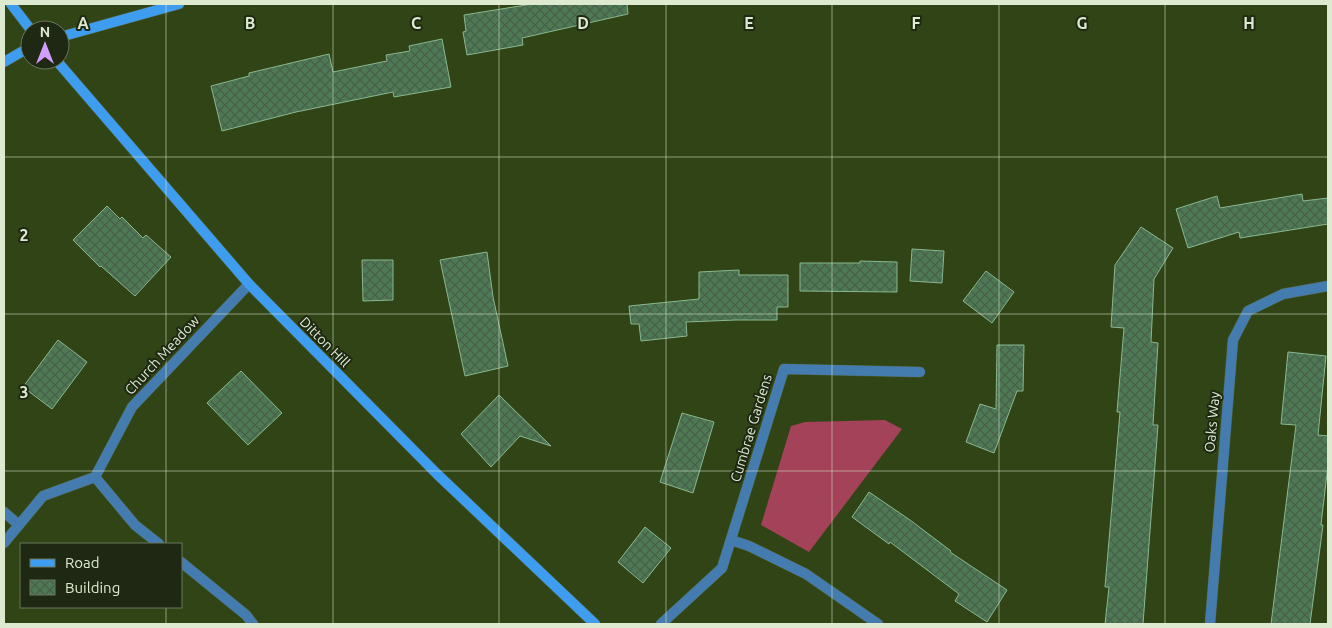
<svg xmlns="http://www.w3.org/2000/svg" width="1332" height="628" font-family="Ubuntu,sans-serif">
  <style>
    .grass { fill: #a34258 }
    .building { fill: url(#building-cross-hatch); stroke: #89b890 }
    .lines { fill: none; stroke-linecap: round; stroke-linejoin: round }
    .lane-casing { stroke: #506237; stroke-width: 11 }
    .street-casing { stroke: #506237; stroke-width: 11 }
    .secondary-casing { stroke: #506237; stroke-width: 11 }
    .lane { stroke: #457cb0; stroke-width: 10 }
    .street { stroke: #457cb0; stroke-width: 10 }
    .secondary { stroke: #3f9df0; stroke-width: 10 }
    .grid { fill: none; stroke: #ddead0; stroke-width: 1; stroke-opacity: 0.55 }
    .labels { text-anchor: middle; stroke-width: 4; stroke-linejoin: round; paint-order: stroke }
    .street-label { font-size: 14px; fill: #ddead0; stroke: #1e2813 }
    .grid-label { font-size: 16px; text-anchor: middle; font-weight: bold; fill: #ddead0; stroke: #1e2813; stroke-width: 4; stroke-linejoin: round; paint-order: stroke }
  </style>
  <defs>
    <pattern id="building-cross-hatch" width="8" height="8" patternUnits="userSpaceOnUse" patternTransform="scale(1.25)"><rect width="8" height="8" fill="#4d7954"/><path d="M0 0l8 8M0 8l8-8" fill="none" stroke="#486049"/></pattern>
  </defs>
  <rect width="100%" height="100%" fill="#314416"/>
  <path class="grass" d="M885,420l17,9 -93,123 -48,-27 30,-99 14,-4z"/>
  <path class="building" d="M532,4h95l1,10 -106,24 1,7 -56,10 -4,-23 3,-1 -2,-16z
    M442,39l9,48 -57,10 -1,-5 -97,20 -74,19 -11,-45 38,-10v-3l80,-19 4,18 54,-11 -1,-6 24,-4 -1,-5z
    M1302,194l1,7 25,-3v26l-88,14 -1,-6 -51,16 -12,-39 41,-13 3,12z
    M107,206l13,13 2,-2 21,21 3,-3 25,22 -36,39 -34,-30 -1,1 -27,-27z
    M1141,227l32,21 -19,31 -3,63 7,1 -5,82h5l-15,199h-38l4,-37h-4l15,-175h-3l7,-84 -13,-1 4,-62z
    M912,249l32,2 -2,32 -32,-2z
    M487,252l6,45 15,69 -43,10 -25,-116z
    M362,260h31v40l-30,1z
    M860,261l37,1v30l-97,-1v-28h60z
    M739,270v5h49v32h-11v13h-41l-50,2 1,14 -46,5 -2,-17h-8l-2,-18 70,-7v-27z
    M986,271l28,21 -22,31 -29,-22z
    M58,340l29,22 -35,47 -29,-22z
    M997,345h27l-1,46h-6l-23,62 -28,-11 14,-38 16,5z
    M1288,352l38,4 -8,79 10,1v29l-7,60h2l-13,99h-39l25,-199 -15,-1z
    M241,371l41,42 -34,32 -41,-42z
    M499,395l52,51 -31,-10 -29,31 -30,-33z
    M682,413l32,9 -21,71 -33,-11z
    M869,492l41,28 41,31 -1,1 57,38 -20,32 -32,-21 4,-7 -69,-52 -1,2 -37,-27z
    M645,527l26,21 -28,35 -25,-21z"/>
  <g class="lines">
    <g class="lane-casing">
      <path id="lane" d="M4,512l15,13"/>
    </g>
    <g class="street-casing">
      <path id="street" d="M731,540l18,6 57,28 72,50
        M4,543l39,-47 52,-19
        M159,544l-24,-19 -40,-48 37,-70 117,-123
        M181,562l65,53 7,9
        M661,624l61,-56 62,-199 136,3
        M1210,624l23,-284 15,-29 35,-17 45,-8"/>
    </g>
    <g class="secondary-casing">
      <path id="secondary" d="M11,4l20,26
        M60,37l119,-33
        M56,60l193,224 188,190 158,150
        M4,62l26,-15"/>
    </g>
    <use href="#lane" class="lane"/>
    <use href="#street" class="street"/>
    <use href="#secondary" class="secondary"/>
  </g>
  <path class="grid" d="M166,4v540M333,4v620M499,4v620M666,4v620M832,4v620M999,4v620M1165,4v620M4,157h1324M4,314h1324M4,471h1324M166,607v17"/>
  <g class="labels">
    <g class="street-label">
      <text transform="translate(325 342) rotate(45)" y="5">Ditton Hill</text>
      <text transform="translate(162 355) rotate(-47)" y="5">Church Meadow</text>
      <text transform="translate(1212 422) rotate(-85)" y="5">Oaks Way</text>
      <text transform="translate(751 428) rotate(-73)" y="5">Cumbrae Gardens</text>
    </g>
  </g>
  <g class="grid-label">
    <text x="83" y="29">A</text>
    <text x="250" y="29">B</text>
    <text x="416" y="29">C</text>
    <text x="583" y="29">D</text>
    <text x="749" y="29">E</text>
    <text x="916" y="29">F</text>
    <text x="1082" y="29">G</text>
    <text x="1249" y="29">H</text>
    <text x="24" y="241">2</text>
    <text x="24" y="398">3</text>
  </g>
  <rect width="1332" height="628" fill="none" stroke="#ddead0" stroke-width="10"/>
  <rect x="20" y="543" width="162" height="65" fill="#1e2813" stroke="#6a765f"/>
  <rect x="30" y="559" width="25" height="8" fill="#3f9df0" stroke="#6a765f"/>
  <text x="65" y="568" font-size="15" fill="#ddead0">Road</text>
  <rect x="30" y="580" width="25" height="15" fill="url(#building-cross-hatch)" stroke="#6a765f"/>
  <text x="65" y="593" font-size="15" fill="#ddead0">Building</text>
  <g transform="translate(45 45)"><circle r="24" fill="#1e2813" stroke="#6a765f"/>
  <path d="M0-4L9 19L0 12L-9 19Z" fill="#d29dfd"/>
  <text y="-8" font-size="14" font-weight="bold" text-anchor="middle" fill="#ddead0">N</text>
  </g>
</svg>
